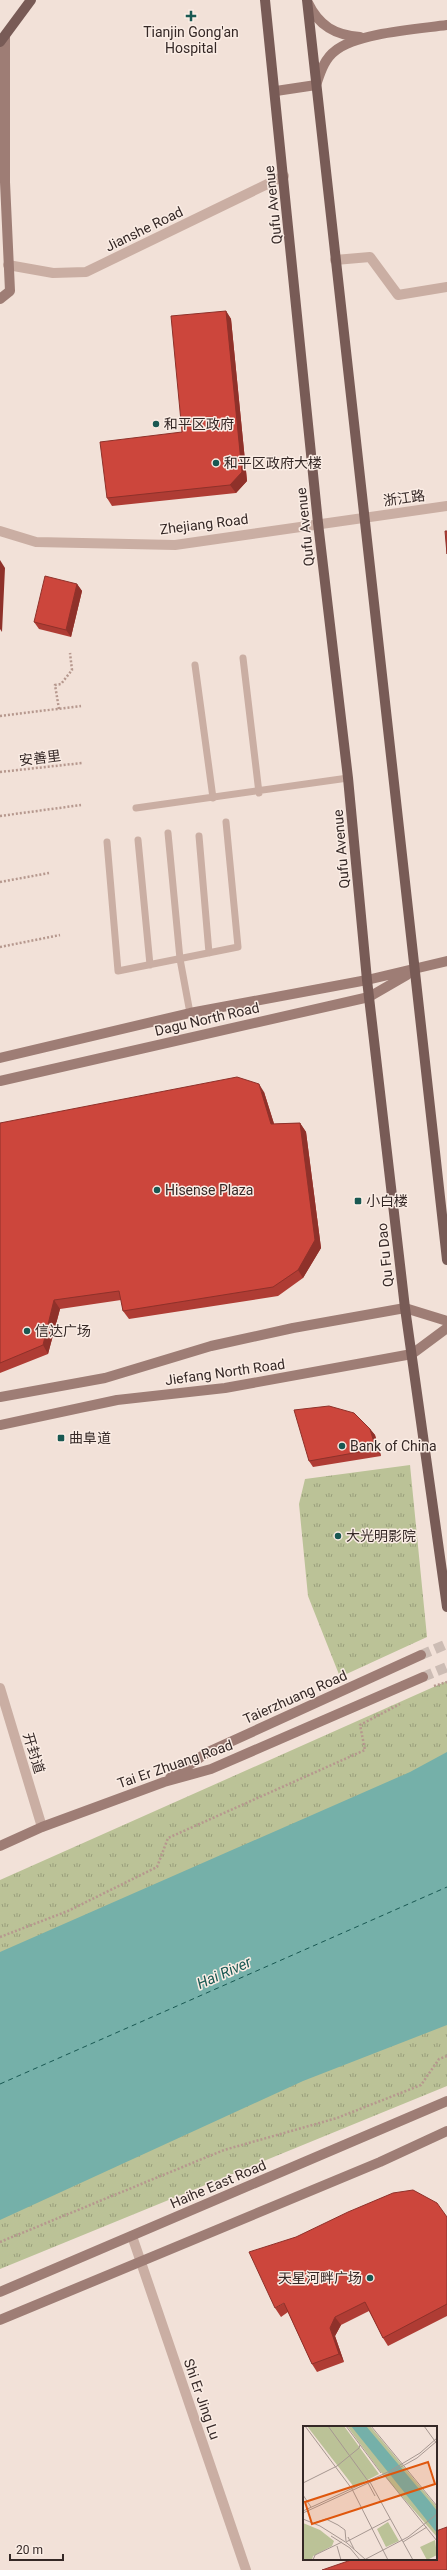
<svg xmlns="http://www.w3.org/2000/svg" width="447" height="2570" font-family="Roboto,'Noto Sans SC',sans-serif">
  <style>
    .grass { fill: url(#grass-tufts) }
    .water { fill: #75b0a9 }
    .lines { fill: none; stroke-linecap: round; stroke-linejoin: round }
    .ferry { stroke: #195852; stroke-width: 1; stroke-dasharray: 5 4; stroke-linecap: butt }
    .secondary-tunnel { stroke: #ccbcb4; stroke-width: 10; stroke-dasharray: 10 5; stroke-linecap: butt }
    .path { stroke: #b6988e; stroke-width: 2.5; stroke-dasharray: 2 2; stroke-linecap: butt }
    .lane { stroke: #caaea3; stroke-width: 7 }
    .street { stroke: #caaea3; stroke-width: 10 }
    .secondary { stroke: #9e7d75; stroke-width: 10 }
    .primary { stroke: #785b56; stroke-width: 10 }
    .wall { fill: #af3c34 }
    .shaded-wall { fill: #8f312a }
    .building { fill: #cc463c; stroke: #8f312a }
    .poi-dot { fill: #195852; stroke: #faece4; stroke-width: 1.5 }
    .labels { text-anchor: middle; stroke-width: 3; stroke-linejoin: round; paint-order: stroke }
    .poi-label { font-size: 14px; fill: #352826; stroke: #faece4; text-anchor: start }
    .street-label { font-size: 14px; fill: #352826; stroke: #faece4 }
    .water-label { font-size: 15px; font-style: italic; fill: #195852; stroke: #faece4 }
    .inset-river { fill: none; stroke: #75b0a9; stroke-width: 2 }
    .inset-road { fill: none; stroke: #a69791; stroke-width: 1 }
    .view { fill: #df570d; fill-opacity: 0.15; stroke: #df570d; stroke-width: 2 }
    .inset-edge { fill: none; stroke: #352826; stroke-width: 2 }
  </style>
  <defs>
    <pattern id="grass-tufts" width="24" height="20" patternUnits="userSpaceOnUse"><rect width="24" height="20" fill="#bbc297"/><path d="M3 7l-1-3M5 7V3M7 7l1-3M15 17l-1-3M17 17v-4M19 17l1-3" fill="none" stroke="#999e7b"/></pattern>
  </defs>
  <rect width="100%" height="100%" fill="#f2e1d8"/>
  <path class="grass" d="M410,1465l17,172 -87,40 -32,-81 -9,-92 6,-25z
    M447,1681v405l-447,183v-389z"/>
  <path class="water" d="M447,1752v273l-144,56 -303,139v-268l410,-180z"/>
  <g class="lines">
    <path class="ferry" d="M0,2084l447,-197"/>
    <path class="secondary-tunnel" d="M421,1655l26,-11
      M423,1677l24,-10"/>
    <path class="path" d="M59,709l-4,-24 6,-1 11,-14 -2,-17
      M0,716l81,-10
      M0,772l82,-9
      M0,816l81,-11
      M0,882l49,-9
      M0,947l60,-12
      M434,1686l13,-4
      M0,1937l68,-26 89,-44 11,-29 197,-88 -5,-25 40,-21
      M0,2242l224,-92 113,-32 84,-33 18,-26 8,-3"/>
    <path class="lane" d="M243,658l16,135
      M195,665l18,133
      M136,808l212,-30
      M168,833l12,126 10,54
      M199,836l10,117
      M138,840l12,125
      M107,842l11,129 120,-24 -12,-125"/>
    <path class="street" d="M335,260l35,-3 28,38 49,-8
      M8,265l45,8 33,-1 198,-96
      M0,531l36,11 139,3 272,-39
      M0,1688l42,139
      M132,2236l114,334"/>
    <path class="secondary" d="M308,3c11,23 27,32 52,34
      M276,91l40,-6c4,-11 8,-26 19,-34 21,-18 83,-22 112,-26
      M0,299l10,-8 -5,-109v-145
      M0,1058l190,-45 177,-33 80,-19
      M0,1081l369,-84 38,-22
      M0,1397l105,-19 106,-32 82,-18 112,-20 42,13
      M0,1425l117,-25 108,-12 187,-34 35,-26
      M170,1778l38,-26 213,-97
      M0,1846l42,-19 122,-45 47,-13 212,-92
      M0,2292l447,-191
      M0,2320l380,-158 67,-31"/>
    <path class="primary" d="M265,0l53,523 30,255 19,202 38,328 42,299
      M307,0l140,1260
      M0,42l31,-42"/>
  </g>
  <path class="wall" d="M226,311l5,8 16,162 -11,12 -124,13 -5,-8 75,-66z
    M77,584l5,7 -11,46 -32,-8 -5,-7z
    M264,1092l10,32 26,-1 6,9 15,116 -18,30 -25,18 -149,23 -6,-8 -2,-11 -61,9 -12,45 -48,19v-250z
    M370,1429l5,6 6,21 -68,11 -4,-6z
    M447,2217v99l-59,30 -5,-8 -14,-27 -28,14 -6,11 9,26 -27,10 -5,-8 -24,-52 -7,5 -6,-9z"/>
  <path class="shaded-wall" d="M226,311l5,8 16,162 -11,12 -6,-8z
    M0,560l5,8 -3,64 -2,-3z
    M77,584l5,7 -11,46 -5,-7z
    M259,1084l5,8 13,41 -6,-9z
    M300,1123l6,9 15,116 -18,30 -5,-8z
    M54,1300l6,9 -12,45 -5,-9z
    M370,1429l5,6 6,21 -5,-7z
    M335,2317l6,8 -6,11 9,26 -5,-8 -9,-26z"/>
  <path class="building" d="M226,311l16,161 -12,13 -123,13 -7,-56 82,-10 -11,-116z
    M445,531h2v23z
    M45,576l32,8 -11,46 -32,-8z
    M237,1077l22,7 12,40 29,-1 15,117 -17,30 -25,17 -150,24 -4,-20 -65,9 -11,45 -43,18v-240z
    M329,1406l25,7 16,16 6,20 -67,12 -15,-51z
    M413,2190l24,13 10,14v87l-64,34 -18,-36 -30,15 -5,11 9,26 -27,10 -28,-61 -9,5 -26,-56 47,-15 52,-25 45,-19z
    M447,2527v43h-125l32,-11h82v-28z"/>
  <g class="poi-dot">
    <path d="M189 10h4v4h4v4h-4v4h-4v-4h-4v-4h4z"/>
    <circle cx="156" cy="424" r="4"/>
    <circle cx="216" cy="463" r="4"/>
    <circle cx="157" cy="1190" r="4"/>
    <rect x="354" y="1197" width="8" height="8" rx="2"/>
    <circle cx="27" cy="1331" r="4"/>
    <rect x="57" y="1434" width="8" height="8" rx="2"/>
    <circle cx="342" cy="1446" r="4"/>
    <circle cx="338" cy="1536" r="4"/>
    <circle cx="370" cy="2278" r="4"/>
  </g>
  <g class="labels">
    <g class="poi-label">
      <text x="191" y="37" text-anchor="middle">Tianjin Gong'an<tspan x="191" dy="16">Hospital</tspan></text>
      <text x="164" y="429">和平区政府</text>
      <text x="224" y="468">和平区政府大楼</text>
      <text x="165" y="1195">Hisense Plaza</text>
      <text x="366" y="1206">小白楼</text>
      <text x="35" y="1336">信达广场</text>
      <text x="69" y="1443">曲阜道</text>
      <text x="350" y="1451">Bank of China</text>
      <text x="346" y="1541">大光明影院</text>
      <text x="362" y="2283" text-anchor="end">天星河畔广场</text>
    </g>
    <g class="street-label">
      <text transform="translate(273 205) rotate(-96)" y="5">Qufu Avenue</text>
      <text transform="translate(144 229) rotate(-26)" y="5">Jianshe Road</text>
      <text transform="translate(404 498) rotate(-8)" y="5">浙江路</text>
      <text transform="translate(204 524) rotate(-7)" y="5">Zhejiang Road</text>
      <text transform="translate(305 527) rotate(-96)" y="5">Qufu Avenue</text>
      <text transform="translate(40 758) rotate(-7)" y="5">安善里</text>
      <text transform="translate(341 849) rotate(-95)" y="5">Qufu Avenue</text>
      <text transform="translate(207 1019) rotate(-13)" y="5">Dagu North Road</text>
      <text transform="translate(385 1255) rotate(-96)" y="5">Qu Fu Dao</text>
      <text transform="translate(225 1372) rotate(-8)" y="5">Jiefang North Road</text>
      <text transform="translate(295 1697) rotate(-24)" y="5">Taierzhuang Road</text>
      <text transform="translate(34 1753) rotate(73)" y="5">开封道</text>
      <text transform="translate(175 1764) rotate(-19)" y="5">Tai Er Zhuang Road</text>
      <text transform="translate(218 2184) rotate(-23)" y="5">Haihe East Road</text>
      <text transform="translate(202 2399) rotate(71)" y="5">Shi Er Jing Lu</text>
    </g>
    <g class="water-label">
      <text transform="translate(224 1973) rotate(-24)" y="5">Hai River</text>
    </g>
  </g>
  <g transform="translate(303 2426)">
    <rect width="134" height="134" fill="#f2e1d8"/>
    <path d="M4,0h37l35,48 -25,13zM44,0h23l67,81v30l-57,-66zM85,96l11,19 -13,6 -9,-18zM0,97l17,7 14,11 -2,5 -19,10 -1,4h-9zM132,114l2,15 -10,5 -7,-13z" fill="#bbc297"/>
    <path d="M48,0h15l64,76 7,9v22z" fill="#75b0a9"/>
    <path class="inset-river" d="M56,0l33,43M92,47l38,42"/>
    <path class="inset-road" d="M2,0l47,63 36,71M25,0l40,55M43,0l35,47M68,0l66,80M121,0l13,18M83,51l51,64M67,56l43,78M0,57l34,-17 22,-18 1,-3M65,57l7,13M0,69l8,12M0,85l87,-40 30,-18 17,-15M0,87l87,-40 27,-15 20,-17M0,93l17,7 27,17 19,17M11,97l12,-4 12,6 7,5 1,11M28,110l19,12 10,12M45,111l6,12M43,116l44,-23M100,116l24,-15M34,120l4,14M10,134l2,-5 27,-13M61,134l44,-23 29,-23"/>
    <path class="view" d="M125,36l7,22 -123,40 -7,-22z"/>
    <rect width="134" height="134" class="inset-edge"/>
  </g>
  <path d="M10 2554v6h53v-6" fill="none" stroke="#352826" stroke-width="2"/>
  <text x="16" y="2554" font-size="12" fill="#352826" stroke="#faece4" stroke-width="3" paint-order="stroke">20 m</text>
</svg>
